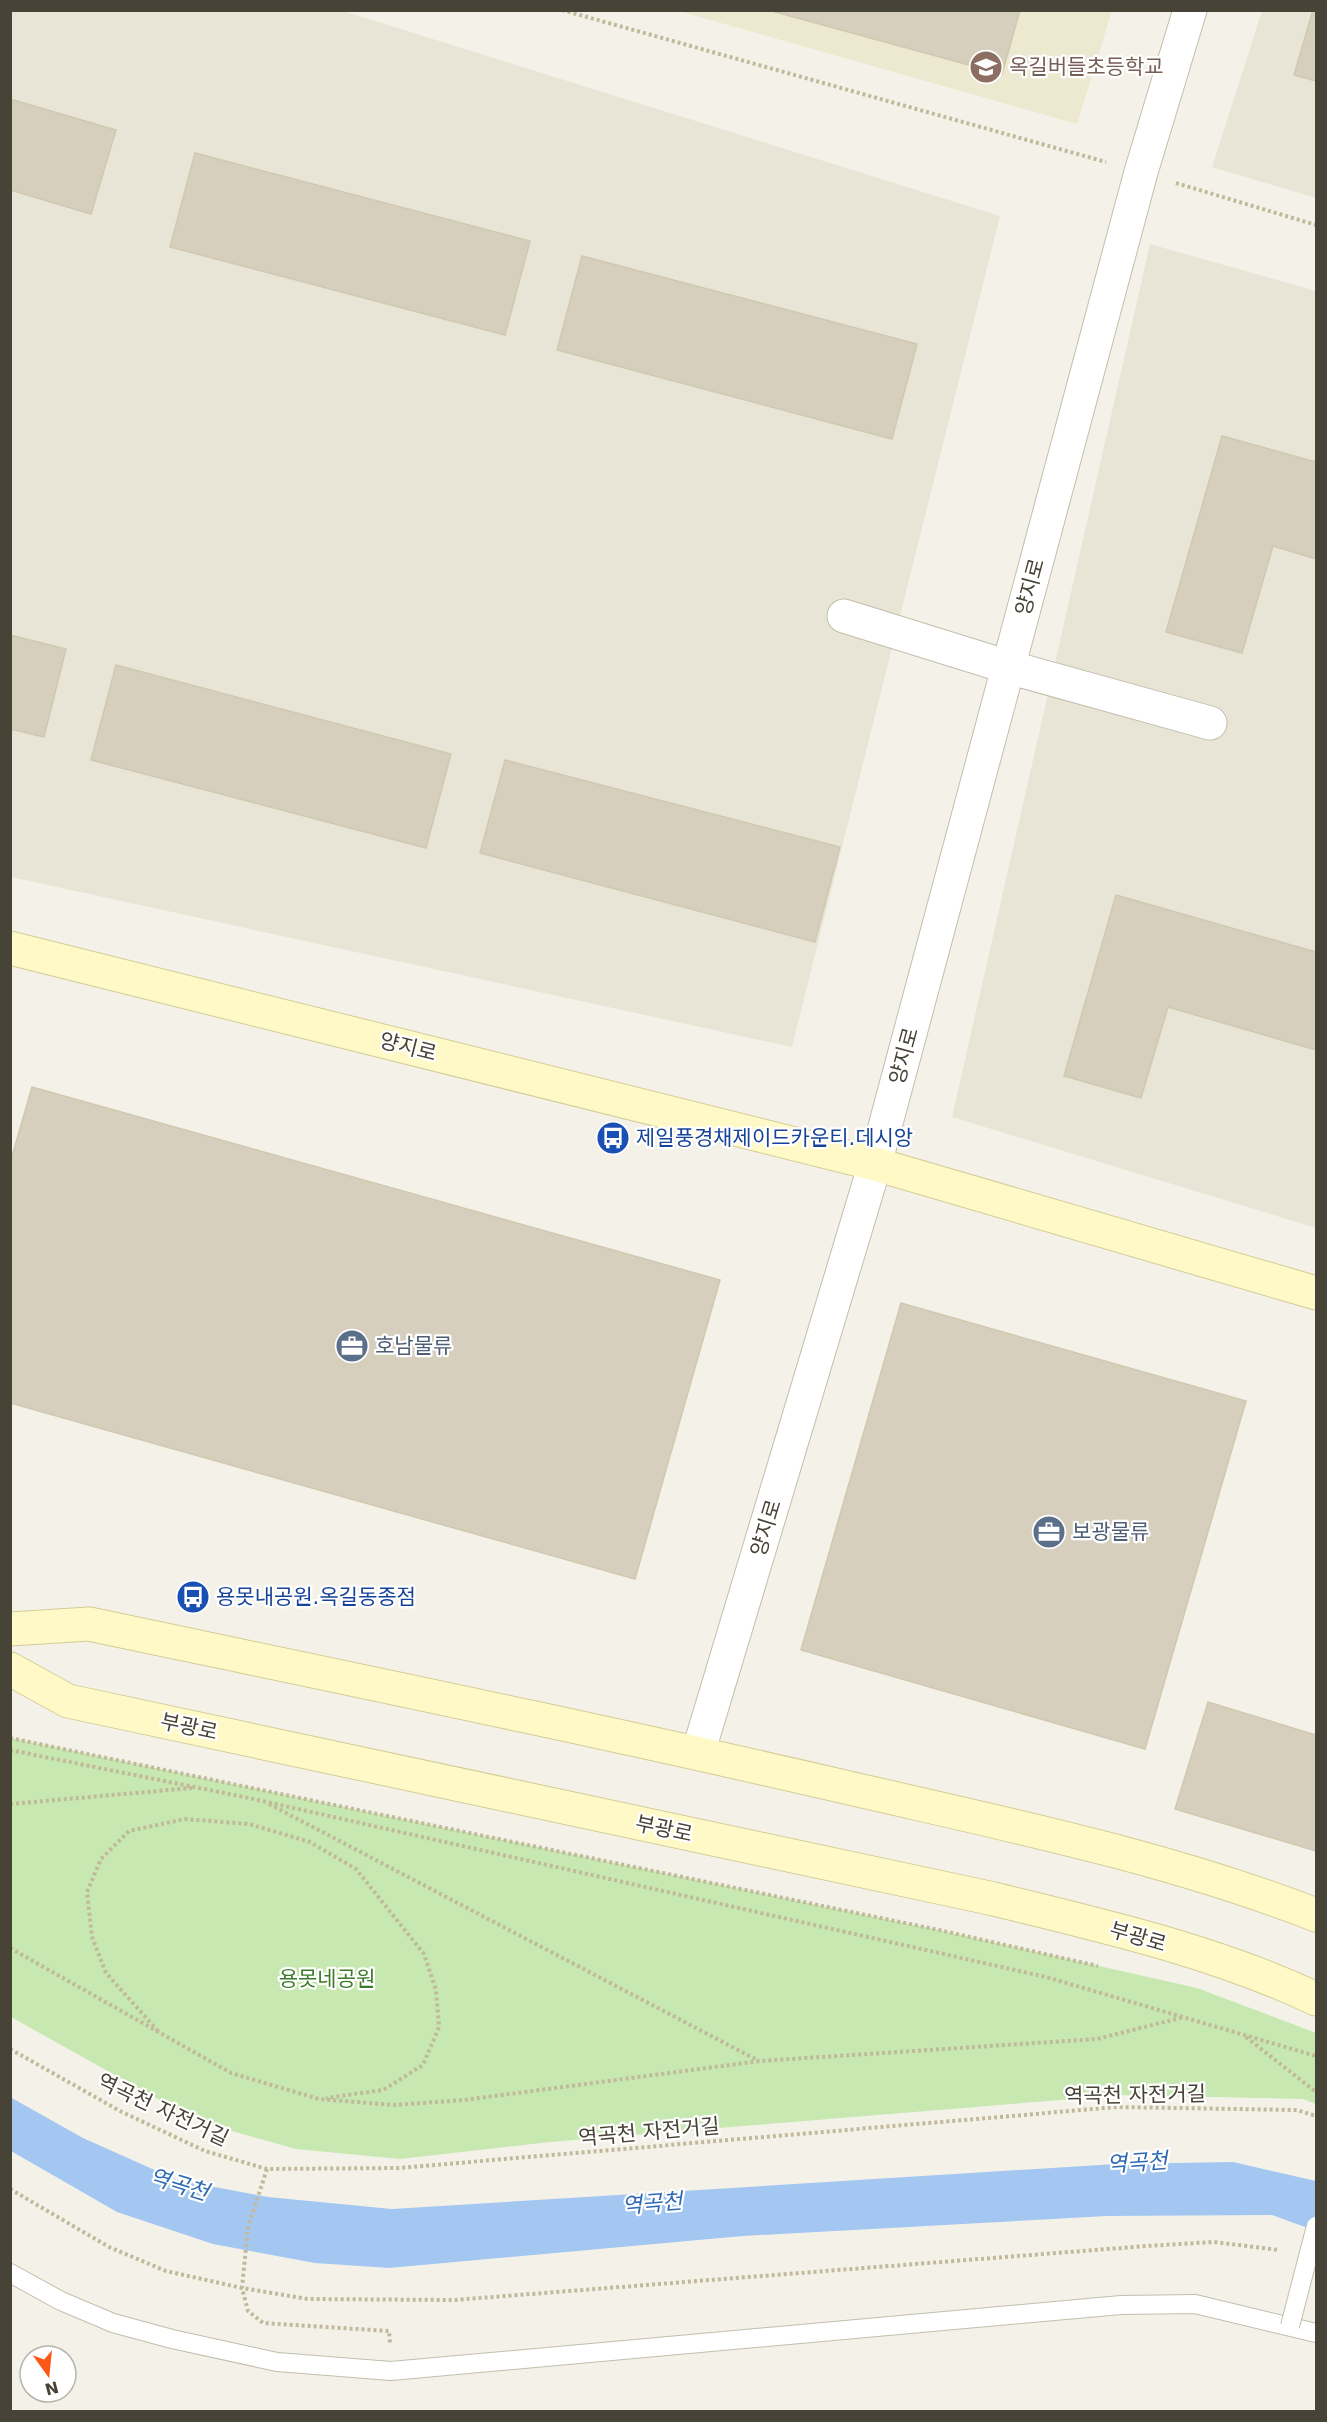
<svg xmlns="http://www.w3.org/2000/svg" width="1327" height="2422" font-family="'DejaVu Sans','Noto Sans KR',sans-serif">
  <style>
    .residential { fill: #e8e5d6 }
    .education { fill: #ede9d1 }
    .green { fill: #c7e8b0 }
    .water { fill: #a4c7f1 }
    .building { fill: #d6cfbd; stroke: #d0c8b0; stroke-width: 1.5 }
    .lines { fill: none; stroke-linecap: round; stroke-linejoin: round }
    .lane-casing { stroke: #c2bead; stroke-width: 20 }
    .street-casing { stroke: #c2bead; stroke-width: 35 }
    .secondary-casing { stroke: #d4cc97; stroke-width: 35 }
    .path { stroke: #c1b99b; stroke-width: 4; stroke-dasharray: 3 3; stroke-linecap: butt }
    .lane { stroke: #fff; stroke-width: 18 }
    .street { stroke: #fff; stroke-width: 33 }
    .secondary { stroke: #fff9c7; stroke-width: 33 }
    .lane-bridge-casing { stroke: #c2bead; stroke-width: 20; stroke-linecap: butt }
    .lane-bridge { stroke: #fff; stroke-width: 18 }
    .labels { text-anchor: middle; stroke-width: 4.5; stroke-linejoin: round; paint-order: stroke }
    .education-label { font-size: 21px; fill: #785e54; stroke: #fff; text-anchor: start }
    .street-label { font-size: 21px; fill: #474336; stroke: #fff }
    .transit-label { font-size: 21px; fill: #164399; stroke: #fff; text-anchor: start }
    .service-label { font-size: 21px; fill: #4e5e75; stroke: #fff; text-anchor: start }
    .park-label { font-size: 21px; fill: #3d7a29; stroke: #fff }
    .water-label { font-size: 22px; font-style: italic; fill: #2e6ab4; stroke: #fff }
  </style>
  <rect width="100%" height="100%" fill="#f4f2e8"/>
  <path class="residential" d="M11,11h332l657,205 -208,831 -781,-170z
    M1262,11h54v187l-104,-31z
    M1150,244l166,47v937l-364,-111z"/>
  <path class="education" d="M678,11h434l-35,113z"/>
  <path class="green" d="M11,1738l928,192 258,58 119,45v71l-14,-5 -182,-4 -570,47 -150,17 -104,-10 -97,-27 -188,-105z"/>
  <path class="water" d="M10,2097l73,41 94,42 91,17 124,12 724,-45 117,-2 83,19v50l-44,-16 -165,1 -364,20 -354,32 -74,-5 -102,-19 -96,-32 -106,-61z"/>
  <path class="building" d="M768,10h252l-18,64z
    M1313,10h3v71l-22,-6z
    M10,99l106,31 -25,84 -81,-24z
    M195,153l335,88 -25,94 -335,-88z
    M582,256l335,88 -25,95 -335,-89z
    M1222,436l94,26v97l-43,-13 -31,107 -76,-21z
    M10,635l56,14 -22,88 -34,-8z
    M116,665l335,89 -25,94 -335,-88z
    M505,760l335,87 -25,95 -335,-89z
    M1116,895l200,57v98l-148,-43 -27,91 -77,-22z
    M32,1087l688,193 -85,299 -625,-176v-240z
    M901,1303l345,98 -101,348 -344,-99z
    M1208,1702l108,33v116l-141,-42z"/>
  <g class="lines">
    <g class="lane-casing">
      <path id="lane" d="M10,2273l51,28 52,22 59,16 105,23 114,9 730,-66 74,-1 121,29"/>
    </g>
    <g class="street-casing">
      <path id="street" d="M844,616l164,51 202,56
        M698,1753l177,-589 266,-992 49,-162"/>
    </g>
    <g class="secondary-casing">
      <path id="secondary" d="M10,948l865,216 441,129
        M10,1629l79,-5c252,53 505,105 756,163 159,37 319,69 471,128
        M10,1669l58,32 926,198c109,27 221,52 322,100"/>
    </g>
    <path class="path" d="M562,10l544,152
      M1176,183l140,42
      M10,1738l929,192 159,36
      M10,1750l239,48 797,179 270,79
      M10,1804l182,-16
      M269,1804l490,257
      M10,1948l221,125 88,26 75,6 70,-5 296,-39 337,-22 87,-22
      M158,2031l-52,-58 -14,-36 -5,-45 14,-33 28,-28 56,-12 64,5 61,18 46,27 68,85 12,36 3,37 -16,38 -40,25 -57,8
      M1246,2037l70,55
      M10,2049l110,62 85,40 62,18 132,-1 718,-61 180,3 19,6
      M267,2169l-19,58 -6,61 6,23 15,12 126,8 1,12
      M10,2189l99,58 57,24 76,17 66,11 146,1 692,-54 68,-4 65,8"/>
    <use href="#lane" class="lane"/>
    <use href="#street" class="street"/>
    <use href="#secondary" class="secondary"/>
    <g class="lane-bridge-casing">
      <path id="lane-bridge" d="M1290,2326l26,-100"/>
    </g>
    <use href="#lane-bridge" class="lane-bridge"/>
  </g>
  <defs>
    <g id="school-disc" transform="scale(1.725)"><circle r="9.5" fill="#8d6e63" stroke="#fff"/><path d="M0-5L7-2L0 1L-7-2ZM-4 1L0 2.5L4 1V4Q0 6-4 4Z" fill="#fff"/></g>
    <g id="bus-disc" transform="scale(1.725)"><circle r="9.5" fill="#1a4fb4" stroke="#fff"/><path d="M-5-6H5V4H4V6H2V4H-2V6H-4V4H-5ZM-3.5-4V0h7V-4ZM-3.5 1.2v1.5H-2V1.2ZM2 1.2v1.5H3.5V1.2Z" fill="#fff"/></g>
    <g id="office-disc" transform="scale(1.725)"><circle r="9.5" fill="#5c6f8a" stroke="#fff"/><path d="M-6-3h4V-5.5h4V-3h4V5H-6ZM-1-4.5V-3h2v-1.5ZM-6 0V1H6V0Z" fill="#fff"/></g>
  </defs>
  <g fill-rule="evenodd">
    <use href="#school-disc" x="986" y="67"/>
    <use href="#bus-disc" x="613" y="1138"/>
    <use href="#office-disc" x="352" y="1346"/>
    <use href="#office-disc" x="1049" y="1532"/>
    <use href="#bus-disc" x="193" y="1597"/>
  </g>
  <g class="labels">
    <g class="education-label">
      <text x="1009" y="74">옥길버들초등학교</text>
    </g>
    <g class="street-label">
      <text transform="translate(1030 587) rotate(-75)" y="7">양지로</text>
      <text transform="translate(408 1047) rotate(14)" y="7">양지로</text>
      <text transform="translate(904 1056) rotate(-75)" y="7">양지로</text>
      <text transform="translate(766 1528) rotate(-73)" y="7">양지로</text>
      <text transform="translate(189 1727) rotate(12)" y="7">부광로</text>
      <text transform="translate(664 1829) rotate(12)" y="7">부광로</text>
      <text transform="translate(1138 1937) rotate(16)" y="7">부광로</text>
      <text transform="translate(1135 2095) rotate(-1)" y="7">역곡천 자전거길</text>
      <text transform="translate(163 2110) rotate(25)" y="7">역곡천 자전거길</text>
      <text transform="translate(649 2132) rotate(-5)" y="7">역곡천 자전거길</text>
    </g>
    <g class="transit-label">
      <text x="636" y="1145">제일풍경채제이드카운티.데시앙</text>
      <text x="216" y="1604">용못내공원.옥길동종점</text>
    </g>
    <g class="service-label">
      <text x="375" y="1353">호남물류</text>
      <text x="1072" y="1539">보광물류</text>
    </g>
    <g class="park-label">
      <text x="327" y="1986">용못네공원</text>
    </g>
    <g class="water-label">
      <text transform="translate(1137 2162) rotate(-4)" y="8">역곡천</text>
      <text transform="translate(179 2184) rotate(17)" y="8">역곡천</text>
      <text transform="translate(652 2203) rotate(-5)" y="8">역곡천</text>
    </g>
  </g>
  <rect width="1327" height="2422" fill="none" stroke="#474336" stroke-width="24"/>
  <g transform="translate(48 2374) rotate(165)"><circle r="28" fill="#ffffff" stroke="#b5b4af" stroke-width="1.5"/>
  <path d="M0-4.5L10 22L0 15L-10 22Z" fill="#fb5817"/>
  <text y="-9" font-size="16" font-weight="bold" text-anchor="middle" fill="#474336">N</text>
  </g>
</svg>
